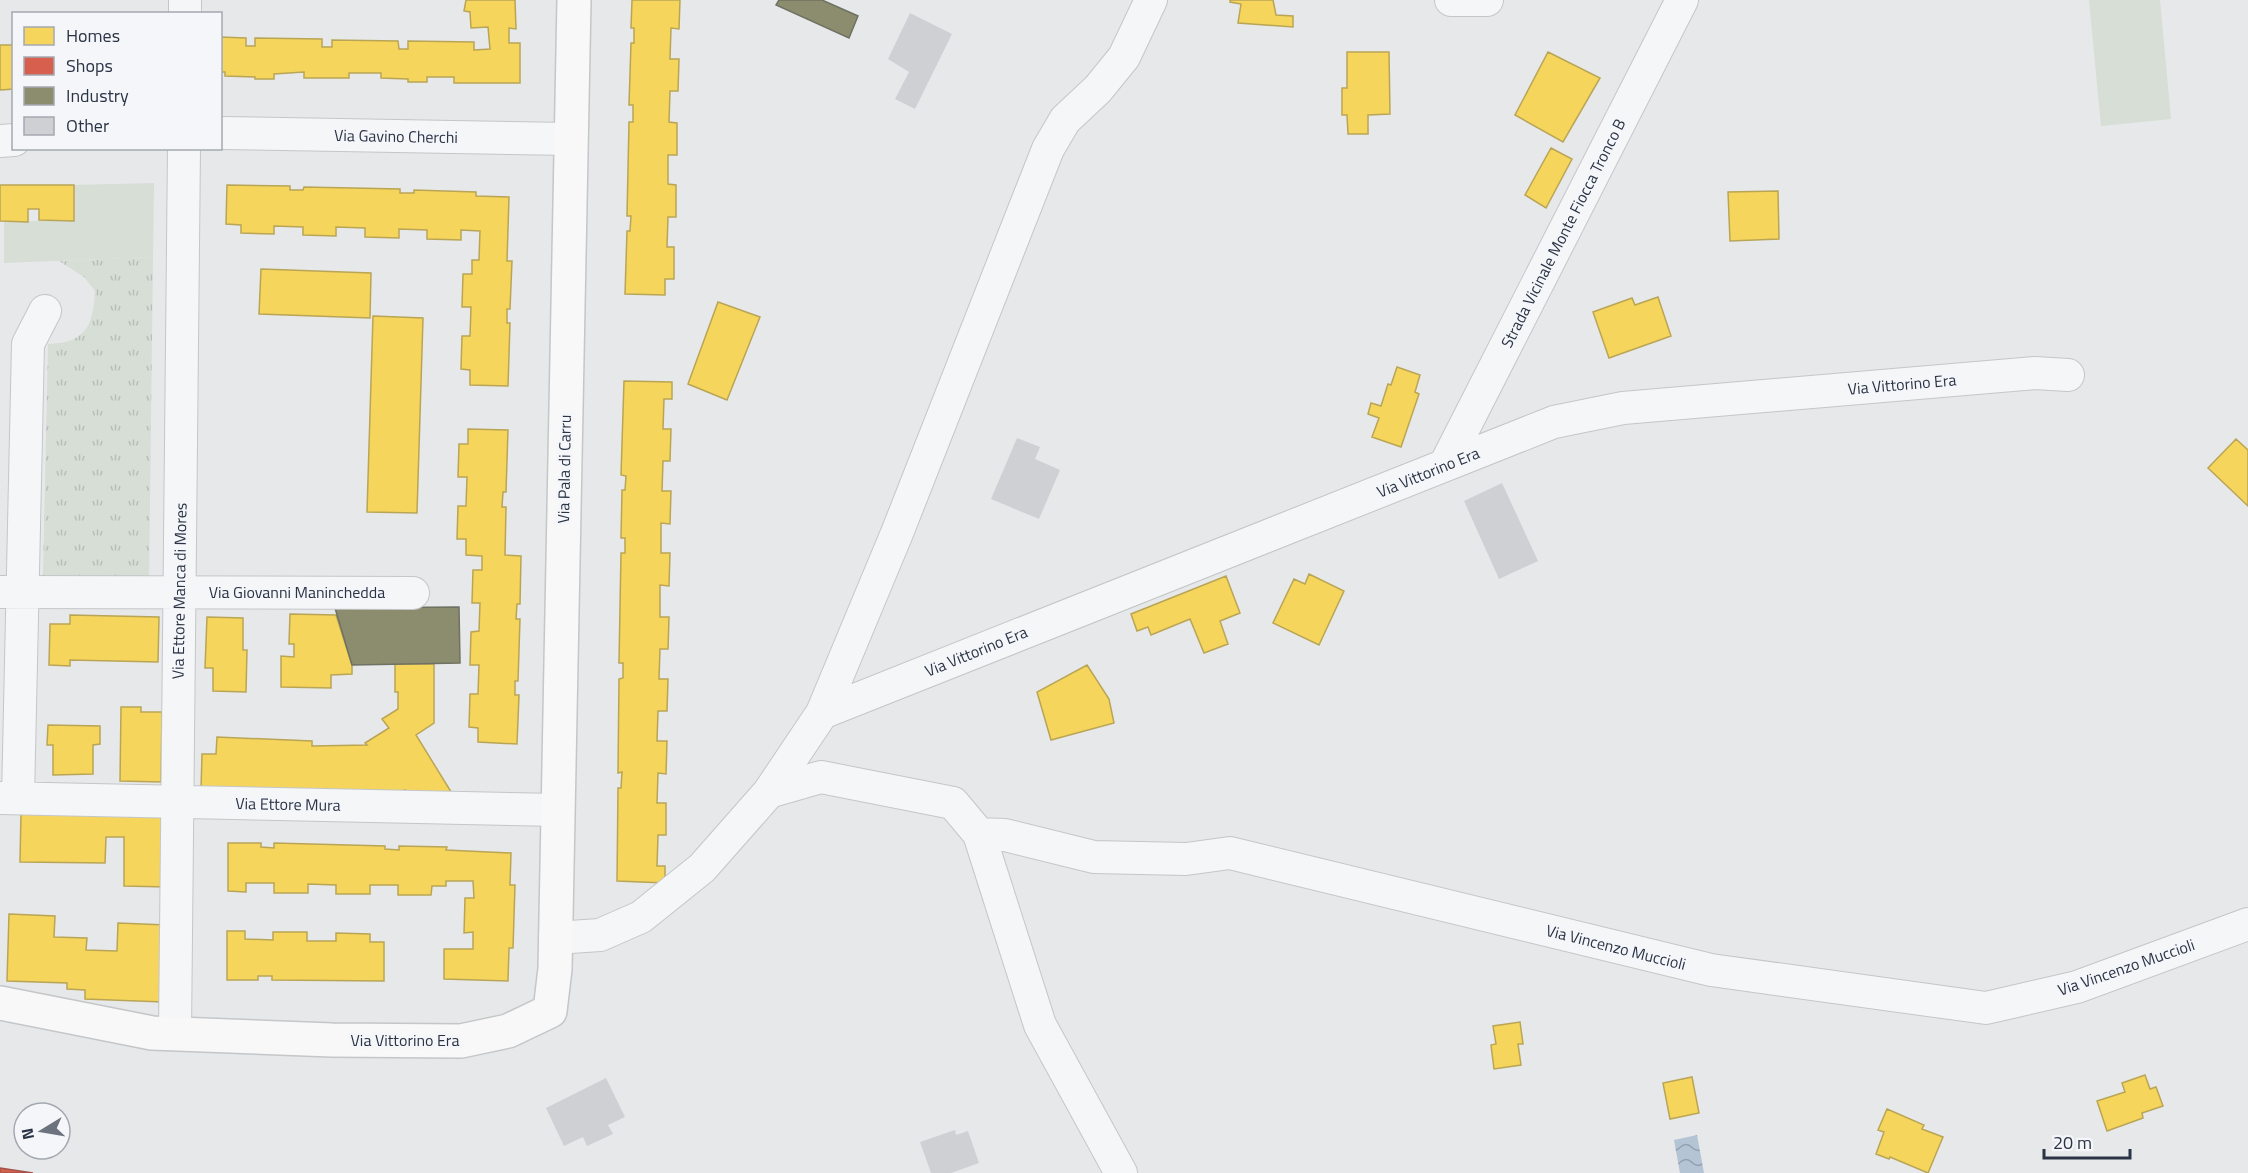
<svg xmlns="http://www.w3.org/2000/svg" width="2248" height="1173" font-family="'Titillium Web',sans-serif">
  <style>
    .grass { fill: url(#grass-tufts) }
    .garden { fill: #d6ded6 }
    .water { fill: url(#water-waves) }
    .homes { fill: #f6d55c; stroke: #b9a555; stroke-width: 1.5 }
    .shops { fill: #d6604d; stroke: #a3534b; stroke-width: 1.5 }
    .industry { fill: #8c8c6e; stroke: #6f7262; stroke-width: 1.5 }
    .building { fill: #ced0d3 }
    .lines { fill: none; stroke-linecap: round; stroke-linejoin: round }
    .street-casing { stroke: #c4c6c8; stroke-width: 34 }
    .secondary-casing { stroke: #c4c6c8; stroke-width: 36 }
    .street { stroke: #f5f6f7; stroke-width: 32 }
    .secondary { stroke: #f8f8f8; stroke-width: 33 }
    .labels { text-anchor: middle; stroke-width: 6; stroke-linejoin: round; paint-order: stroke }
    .street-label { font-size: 16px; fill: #2b3445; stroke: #f4f6f9 }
  </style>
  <defs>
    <pattern id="grass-tufts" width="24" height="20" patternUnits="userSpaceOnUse" patternTransform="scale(1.5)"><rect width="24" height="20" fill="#d6ded6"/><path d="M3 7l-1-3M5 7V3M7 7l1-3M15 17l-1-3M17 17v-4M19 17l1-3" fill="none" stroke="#b8bfb9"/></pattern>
    <pattern id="water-waves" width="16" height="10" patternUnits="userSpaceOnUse" patternTransform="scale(1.5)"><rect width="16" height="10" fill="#b4c4d5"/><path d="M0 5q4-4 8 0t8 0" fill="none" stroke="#93a0af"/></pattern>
  </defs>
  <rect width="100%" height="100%" fill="#e6e8ea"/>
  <path class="grass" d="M153,257l-4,323 -106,-4 5,-232c38,-1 45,-18 47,-53l-11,-14 -25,-16z"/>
  <path class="garden" d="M2089,0h71l11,119 -70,7z
    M154,183l-1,74 -149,6v-42h70v-36z"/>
  <path class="water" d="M1697,1135l7,38h-24l-6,-33z"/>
  <path class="homes" d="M466,0h49l1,29 -7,-1v15h11v40h-66v-6h-27v5h-19v-3l-27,-1v-5h-32v5h-45v-6l-30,2v5h-19v-2l-30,-1v-4h-5v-35l26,1v8h9v-8l67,1v8h10v-7l66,1 1,8h9v-8l66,1v8l16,-1 -2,-22 -17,1 -1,-16 -6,-1z
    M632,0h48l-1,29 -8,-1 -1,31h9l-1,32h-8l-1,31 8,1v32h-9v29l8,1v32h-8l-1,30h7v32h-9v16l-40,-1 2,-63h3l1,-15h-4l2,-94h4v-17h-4l2,-62h3v-15h-3z
    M1230,0h43l3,15 17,1v11l-55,-4 3,-19 -11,-2z
    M0,45h14v44l-14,1z
    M1347,52h42l1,62 -22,1v19h-20l-1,-19h-5v-27h5z
    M1548,52l52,26 -37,64 -48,-27z
    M1551,148l21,11 -26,49 -21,-13z
    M0,185h74v36l-35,-1v-11h-11v13l-28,-1z
    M227,185l63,1v4h13l1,-3 96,2v4h14v-3l62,2v4l33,1 -2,64h5l-2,48h-3v14h3l-2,63 -38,-1v-15l-9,-1 1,-33h8l1,-29h-9l1,-33h9v-14h7l1,-29 -19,-1v10l-34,-1v-9l-28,-1v9l-34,-1v-9l-29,-1v9l-33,-1v-8l-29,-1v8l-33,-1v-8l-15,-1z
    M1778,191l1,48 -49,2 -2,-49z
    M261,269l110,4 -1,45 -111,-4z
    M1658,297l13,39 -62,22 -16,-46 39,-14 3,7z
    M718,302l42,15 -33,83 -39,-16z
    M373,316l50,2 -6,195 -50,-1z
    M1397,367l23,8 -5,17 4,2 -18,53 -29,-10 7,-19 -11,-4 3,-11 10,3 7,-22 3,1z
    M624,381l48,1v17h-8l-1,30h8l-1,32h-7l-1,30h9l-1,33 -9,-1v30h9l-1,33 -9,-1v32h9l-1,32h-8l-1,30h9l-1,32h-9l-1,30h10l-1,33 -8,-1 -1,30h9v32h-8l-1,31h8v17l-48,-2 1,-93h3l1,-16 -4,1 1,-94 4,-1v-15h-4l2,-110h4v-15h-4l1,-48h3l1,-14 -5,-1z
    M468,429l40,1 -2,62h-3l-1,15h4l-1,48 16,1 -1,48h-3l-1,15h4l-2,62h-3v14h4l-2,49 -39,-2v-14l-9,-1 1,-33h8l1,-29h-9l1,-33 8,-1 1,-28h-8l1,-33h9v-14l-16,-1v-16h-9l1,-33h8l1,-29h-9l1,-33h9z
    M2236,439l12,11v56l-40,-38z
    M1309,574l35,17 -25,54 -46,-22 21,-44 11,5z
    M1226,576l14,37 -20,8 8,23 -24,9 -14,-34 -39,16 -3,-8 -11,4 -6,-17z
    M290,614l46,1 16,50v9l-21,1v13l-50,-1v-31l13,1v-13h-5z
    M70,615l89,2 -1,45 -88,-2v6l-21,-1 1,-41h20z
    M207,617l36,1v32h4l-1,42 -33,-1v-23h-8z
    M395,664h39v59l-18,12 37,60 -44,-1 -4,-4 -9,4 -195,-4 1,-36h14l1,-17 95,4v5l55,-1 -2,-2 24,-15 -7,-9 16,-10v-17h-3z
    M1087,665l22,34 5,24 -63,17 -14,-48z
    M121,707h20v5h21l-1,70 -41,-1z
    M48,725l52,1v18l-7,1v29l-40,1v-30h-6z
    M21,813l147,3 -1,71 -43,-1v-49h-18l-1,26 -85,-1z
    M228,843h33v4l13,1v-5l111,3v3l14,1v-4l48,1 -1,3 65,3 -1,32h5l-2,63h-4l-1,33 -64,-2v-30h29v-17l-9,1 1,-35h9l-1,-17h-27v5h-14l-1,9h-33v-10h-28v9h-34v-9l-28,-1v9h-34v-10h-28v9l-18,-1z
    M9,914l46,2 -1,21 33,1 -1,12 31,1 1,-28 48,2 -3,77 -78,-3v-9l-18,-1v-6l-60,-2z
    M227,931h18v8l28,1v-8h34v9h29v-8l34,1v8h14v39l-112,-1v-4h-14v4h-31z
    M1520,1022l3,22h-5l3,21 -27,4 -3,-24 5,-1 -3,-18z
    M2145,1075l5,14 6,-2 7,19 -21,7 1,5 -36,13 -10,-30 28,-9 -3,-9z
    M1692,1077l7,36 -29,6 -7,-36z
    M1887,1109l37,16 -2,4 21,8 -15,36 -38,-16 -1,2 -13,-5 8,-22 -6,-2z"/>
  <path class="shops" d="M0,1168l33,5h-33z"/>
  <path class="industry" d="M779,0h43l36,16 -9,22 -73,-33z
    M459,607l1,56 -108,2 -17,-57z"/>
  <path class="building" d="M910,13l42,21 -37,75 -20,-10 14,-27 -21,-13z
    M1017,438l23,9 -5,12 25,11 -21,49 -48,-20z
    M1502,483l36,78 -39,18 -35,-78z
    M606,1078l19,39 -17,8 5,9 -26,12 -4,-9 -19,9 -18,-38z
    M955,1130l1,5 12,-4 11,32 -28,10h-20l-11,-31z"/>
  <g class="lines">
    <g class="street-casing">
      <path id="street" d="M1451,0h36
        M185,14v-14
        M220,133l351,6
        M0,141l14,-1
        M1445,465l237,-465
        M0,592l413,1
        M822,713l732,-291 69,-14 412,-35 33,2
        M769,792l52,-15 132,26 26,31 61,191 81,148
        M0,798l558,12
        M18,798l10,-454 17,-33
        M979,834l26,1 89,22 92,2 44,-6 481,117 275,38 91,-21 171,-63
        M555,938l45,-3 41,-18 61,-49 67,-76 53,-79 75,-180 151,-384 17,-29 33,-31 26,-32 27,-57
        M175,1033l9,-885"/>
    </g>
    <g class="secondary-casing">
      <path id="secondary" d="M0,1003l152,30 180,7 129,1 47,-10 42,-20 5,-42 19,-969"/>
    </g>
    <use href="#street" class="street"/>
    <use href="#secondary" class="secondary"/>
  </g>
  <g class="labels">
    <g class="street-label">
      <text transform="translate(396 136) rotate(1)" y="6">Via Gavino Cherchi</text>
      <text transform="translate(1563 233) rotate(-63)" y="6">Strada Vicinale Monte Fiocca Tronco B</text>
      <text transform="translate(1902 384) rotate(-5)" y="6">Via Vittorino Era</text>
      <text transform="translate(564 469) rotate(-89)" y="6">Via Pala di Carru</text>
      <text transform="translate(1428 472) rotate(-22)" y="6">Via Vittorino Era</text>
      <text transform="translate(179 591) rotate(-89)" y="6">Via Ettore Manca di Mores</text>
      <text x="297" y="598">Via Giovanni Maninchedda</text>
      <text transform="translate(976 651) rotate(-22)" y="6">Via Vittorino Era</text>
      <text transform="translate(288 804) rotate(1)" y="6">Via Ettore Mura</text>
      <text transform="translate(1616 947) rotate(14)" y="6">Via Vincenzo Muccioli</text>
      <text transform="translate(2126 967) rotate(-19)" y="6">Via Vincenzo Muccioli</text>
      <text x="405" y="1046">Via Vittorino Era</text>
    </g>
  </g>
  <rect x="12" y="12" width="210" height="138" fill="#f4f6f9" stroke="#a4a8b1" stroke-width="1.5"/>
  <rect x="24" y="27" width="30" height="18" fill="#f6d55c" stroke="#a4a8b1" stroke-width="1.5"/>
  <text x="66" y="42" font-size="18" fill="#2b3445">Homes</text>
  <rect x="24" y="57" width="30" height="18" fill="#d6604d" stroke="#a4a8b1" stroke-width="1.5"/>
  <text x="66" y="72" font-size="18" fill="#2b3445">Shops</text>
  <rect x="24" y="87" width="30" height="18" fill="#8c8c6e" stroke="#a4a8b1" stroke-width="1.5"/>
  <text x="66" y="102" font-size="18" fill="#2b3445">Industry</text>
  <rect x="24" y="117" width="30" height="18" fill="#ced0d3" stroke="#a4a8b1" stroke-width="1.5"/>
  <text x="66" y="132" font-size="18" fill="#2b3445">Other</text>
  <g transform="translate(42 1131) rotate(259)"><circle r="28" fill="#f4f6f9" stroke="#a4a8b1" stroke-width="1.5"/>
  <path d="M0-4.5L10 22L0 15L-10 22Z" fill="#6c737f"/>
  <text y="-9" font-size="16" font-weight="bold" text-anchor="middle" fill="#2b3445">N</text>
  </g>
  <path d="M2044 1149v9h86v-9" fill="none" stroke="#2b3445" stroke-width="3"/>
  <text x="2053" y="1149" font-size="18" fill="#2b3445" stroke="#f4f6f9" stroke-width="4.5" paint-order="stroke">20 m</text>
</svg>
